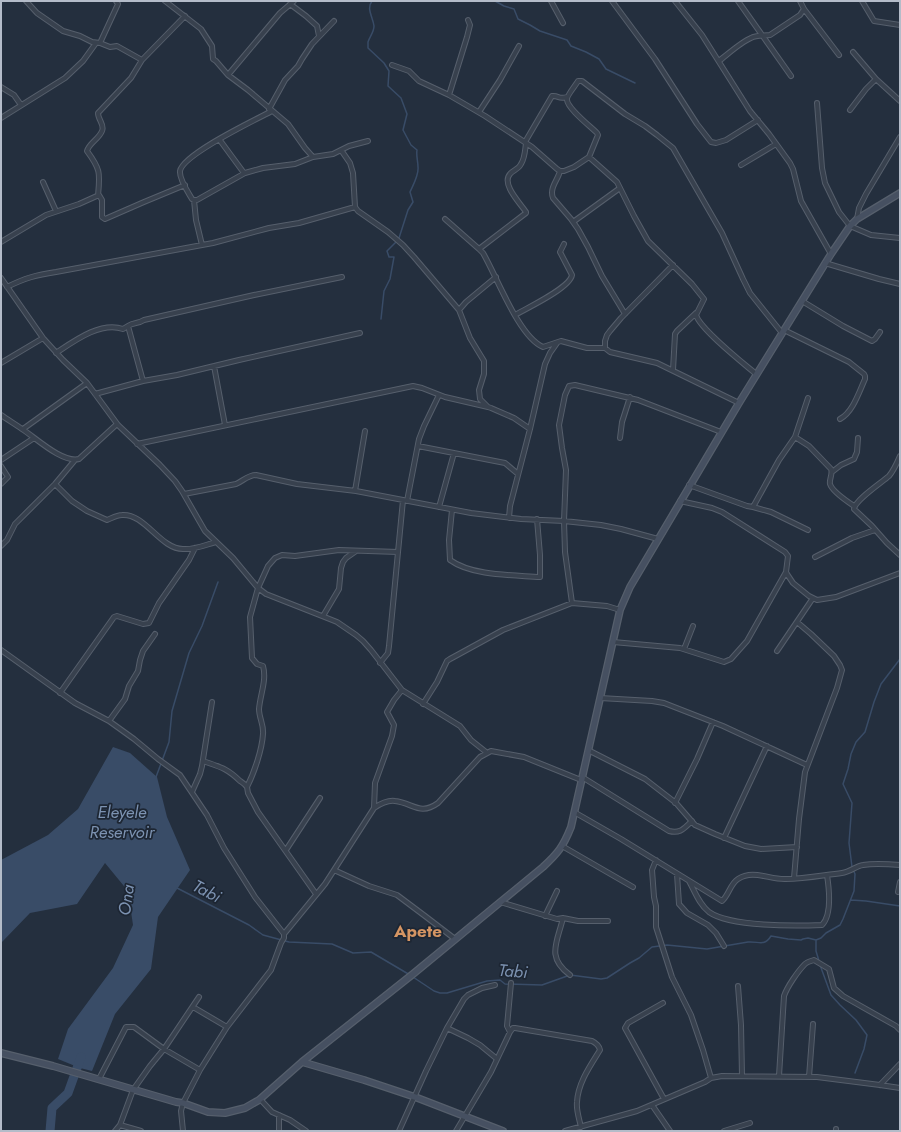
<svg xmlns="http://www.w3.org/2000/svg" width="901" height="1132" font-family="Jost,sans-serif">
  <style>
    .water { fill: #394c67 }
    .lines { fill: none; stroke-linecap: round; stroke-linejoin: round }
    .stream { stroke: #394c67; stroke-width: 1.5 }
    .river { stroke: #394c67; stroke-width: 9 }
    .street-casing { stroke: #565f6c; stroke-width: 6 }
    .secondary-casing { stroke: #565f6c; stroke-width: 8 }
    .street { stroke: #38414e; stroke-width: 4 }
    .secondary { stroke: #465061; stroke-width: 5.5 }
    .labels { text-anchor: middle; stroke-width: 3.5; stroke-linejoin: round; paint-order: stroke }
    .water-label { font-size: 17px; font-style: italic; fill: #7c92b1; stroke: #1d2633 }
    .neighbourhood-label { font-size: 17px; font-weight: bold; fill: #d59563; stroke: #1d2633 }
  </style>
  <rect width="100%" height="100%" fill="#242f3e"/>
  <path class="water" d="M113,747l17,6 27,24 10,40 23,53 -32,47 -7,52 -36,45 -23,57 -12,-3 -22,-9 10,-30 45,-61 20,-43 -5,-34 -23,-28 -28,41 -47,9 -28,29h-1v-82l47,-25 30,-26z"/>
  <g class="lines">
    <path class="stream" d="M372,1c-6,8 1,16 2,25 0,6 -4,10 -6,16 0,0 0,6 0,6l16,15 5,8 -1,15 13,12 6,16 -4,16 8,15 6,5c-1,6 1,11 1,17 1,8 -5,18 -8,25l3,10 -5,8 -9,28
      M495,1l9,5 10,3 4,10 12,6 10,6 27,9 4,6 15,6 13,7 7,10 29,14
      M381,319l3,-28 6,-12 4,-22h-5l-2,-6 9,-9
      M156,777l13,-35 3,-31 17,-58 13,-27 16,-44
      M177,888l72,37 14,10 26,7 43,2 21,9 18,-1 39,23
      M851,900l15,1 34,5
      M816,940v11l3,10
      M820,965l11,30 9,10 16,15 11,15 -3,14 -9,24
      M413,977l21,14 6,2h7l40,-12 13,-1 5,4 37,1 28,-10 31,4 6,-1 23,-15 9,-5 13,-11 15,-2 40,4 41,-7c11,-1 16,5 23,-6l17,3 13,1 2,-1 5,-1 8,2 5,-2 5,-5 14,-8 3,-6 11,-28 1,-17 -3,-7 -3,-24 3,-40 -9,-19 5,-15 3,-15 5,-12 9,-10 9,-30 7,-18 19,-25"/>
    <path class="river" d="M50,1131l2,-23 16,-15 13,-36"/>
    <g class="street-casing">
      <path id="street" d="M26,1l11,12 26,18 17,5 12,6 8,1 10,4 7,-1 25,14 43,-44
        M165,1l36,28 11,17 1,13 3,2 12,14 20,15 40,34 17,24 8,9 20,-3 16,-8 19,-5
        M551,1l12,22
        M612,1l43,58 42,65 14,18 5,1 10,-3 32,-20
        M675,1l27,34 48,76 19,23 21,29 3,6 8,32 30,53
        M738,1l53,75
        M800,1l4,8 35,46
        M862,1l12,20 26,4
        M290,4l16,12 11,10 2,10
        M100,43l18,-39 -2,-3
        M853,52l23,27 24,22
        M719,61c9,-7 22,-19 32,-23 5,-3 12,-2 19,-3l30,-20 4,-6
        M392,65l17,6 10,10 30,14 36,21 47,31 25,22 3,2h4l10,-4 15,-10 9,-22 -1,-2c-7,-7 -29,-24 -30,-33 -1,-4 9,-15 11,-19h4l43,33 20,12 12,9 16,13 49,85 21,46 7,14 32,40
        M228,75l52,-62 14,-12
        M1,87l13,8 7,10
        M449,95l18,-58 3,-12 -2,-5
        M817,103l5,65 3,15 14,29 11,14 21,9 29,3
        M269,109l16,-29 13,-14 4,-7 10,-15 22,-23
        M850,110l16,-21 10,-10
        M272,111c-17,9 -89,43 -92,60 -1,8 8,21 12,28l2,1h3l48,-27 18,-5 32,-4 18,-7
        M479,112l21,-32 19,-34
        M1,118l64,-40 18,-17 13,-18
        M219,139l25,34
        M525,142l27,-46c7,-1 6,4 15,1
        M341,150l9,13 3,10 2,34 3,4 30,21 15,13 11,12 45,53 11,28 14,23v13l-5,16 1,9 8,8 3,1 23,10 16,11
        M589,157l28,25 17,34 14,25 44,43 12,15 -8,16c4,14 47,48 60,59
        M741,165l35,-21
        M560,171c-2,9 -11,17 -7,27l18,21 7,10 10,18 14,29 23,38
        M43,182l13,29
        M98,196c2,-23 3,-26 -11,-45 2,-8 12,-12 15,-20 3,-6 -4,-11 -4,-18l33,-35 11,-18
        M194,200l2,20 6,25
        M445,219l34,30 4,4c14,24 36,84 60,94l18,-6 26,7h18
        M857,219l2,-11 7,-14 34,-57
        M573,222l47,-34
        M1,242l45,-27 33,-11 20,-9 3,5v17l3,2 39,-17 41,-17
        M479,249l47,-36v-1c-6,-9 -25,-28 -16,-38 3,-4 9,-5 11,-10 4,-6 4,-14 5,-21
        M825,263l54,16 21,5
        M673,265l-52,53 -11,13 -3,4 -2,6v7l5,4 47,11 82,40
        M1,278l42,60 20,22 24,23 31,42 42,40 15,16 7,10 23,40 28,27 25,30 8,6 61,24 10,4 19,13 7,6 8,9 31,40 58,36 11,14 15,12
        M7,287c18,-9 29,-12 49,-15l157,-29 56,-15 30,-5 56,-16
        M802,301l41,25 29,15 3,-2 5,-7
        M459,310l7,-8 30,-25
        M515,315c12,-7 55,-27 57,-40l-12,-23 4,-8
        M784,330l65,32 15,12 1,2v3c-6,13 -12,33 -25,40
        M56,353c18,-12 45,-32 67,-24l5,-3
        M1,363l42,-25
        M214,366l11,59
        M673,370l2,-36 2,-3 19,-18
        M143,381l-15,-55c6,-4 10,-2 16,-6l110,-25 88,-18
        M95,394l48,-13 34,-6 62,-15 121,-27
        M1,415c7,5 14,9 21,14 14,9 40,34 57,30l38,-35
        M23,429l64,-46
        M795,437l14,9 22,23c2,5 -2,10 -1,15 2,7 18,18 24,22
        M620,438l2,-16 8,-25
        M137,444l276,-58 9,2 23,9 43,10
        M418,446l87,17 13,11
        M900,456c-3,7 -6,14 -11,20 -8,7 -34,24 -35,33l18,17 15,17 13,12
        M1,460l33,-22
        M1,466l7,11 -7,7
        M832,472l9,-7 13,-6 3,-7 1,-14
        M55,484l17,17 15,10 20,9c5,-2 10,-5 15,-5 23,-2 38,34 61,34 11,1 22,-4 33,-7
        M689,485l58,21 6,1 26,-47 16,-23 13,-39
        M355,491l10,-60
        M184,494l52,-10c7,-3 12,-9 20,-9l41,9 59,7 115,22 50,6 43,2 37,4 20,4 37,10
        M407,501l12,-62 5,-13 15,-31
        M680,501l32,7 10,4 63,40 3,4 -2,16 1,2 6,9 16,13 8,4 19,-3 64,-24
        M439,507l15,-54
        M753,507l18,5 37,18
        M452,510l-3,30 1,20c22,16 63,15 90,17v-22l-3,-36
        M509,518l1,-12 20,-77 15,-65 5,-11 7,-10
        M1,546l6,-6 8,-16 40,-40 20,-24
        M815,557l37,-19 23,-8
        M572,603l-7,-51 -1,-31 2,-51 -4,-22 -3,-23 6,-30 4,-9 6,-1 63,15 83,32
        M323,616l16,-27 2,-21 2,-6 3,-4 10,-7
        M613,642l67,6 44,14 7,-3 16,-18 39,-69
        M684,649l9,-23
        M1,650l74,53 34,18 25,18 24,20 22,16 27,40 17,33 31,49 29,37
        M777,651l36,-53
        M380,663l8,-10 1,-7 14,-146
        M60,693l54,-76 3,-1 26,8 6,-1 10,-20 30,-43 6,-12
        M600,698l52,3 12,2 59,23 84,39
        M423,704l14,-22 10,-21 3,-2 53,-29 69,-27 35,3 13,4
        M109,721l16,-22 4,-13 9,-15 2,-11 3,-9 12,-17
        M588,750l57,29 31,24 19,22 20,9 30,12 16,3 36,-2
        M203,761c17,6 24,7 37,20 3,2 5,3 7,6
        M582,777l87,54c12,3 15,-3 23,-10
        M192,792l8,-18 2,-8 10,-64
        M675,803l22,-44 16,-37
        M374,808l1,-25 17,-47 2,-11 -7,-13 7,-12 8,-10
        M574,812l47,27 101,62c7,-6 8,-17 16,-22 15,-10 32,1 48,0 19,0 38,-4 56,-6 8,-1 14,-7 21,-8 12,-2 25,-1 37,0
        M724,838l43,-92
        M562,846l71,41
        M286,850l34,-52
        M656,860l-4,10 2,27 2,9v21l16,50 19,38 12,35 8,28
        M334,870l35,16 28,9 28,21 30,23
        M677,874l2,30 8,9 21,12 8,8 8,13
        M794,878l5,-59 6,-47 32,-84 5,-18 -2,-5 -6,-9 -23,-22 -14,-12
        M689,881c6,11 10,23 20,31 21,15 87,14 113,13 10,-10 7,-37 5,-50
        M898,892l2,-10
        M316,894l-58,-82 -10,-19 -1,-6c7,-14 15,-37 16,-53 1,-9 -4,-16 -4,-25 1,-14 8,-29 4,-43l-6,-2 -5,-6 -2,-41 8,-29 10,-22 7,-8 7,-3 13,1 44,-6 59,2
        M500,902l57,17 6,-1 15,3h30
        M545,916l12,-25
        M563,918c-6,25 -17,39 7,57
        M738,986l3,39 1,51
        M663,1003l-35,20 -3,5 39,71
        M193,1007l34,20
        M447,1028l21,10 12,7 17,14
        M510,1032l-3,-6 4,-43
        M779,1076l5,-80c3,-9 14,-25 21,-32 2,-2 6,-3 9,-4l15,9 5,19 9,8 53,30 4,4
        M809,1077l4,-53
        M99,1079l27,-52h8l30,22 36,21
        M880,1085l20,-21
        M260,1099l12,13 18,8 16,11
        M652,1105l18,26
        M279,1115v16
        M120,1125l21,6
        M115,1131l5,-6 13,-35 17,-24 14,-17 35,-52
        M183,1131l-2,-20 2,-8 17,-33 27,-43 44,-57 10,-27 3,-5v-4l41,-50 49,-76c6,-4 14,-8 21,-7 18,2 25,15 43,2l42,-46 11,-6 33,6 57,23
        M399,1131l27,-60 21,-43 17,-29 4,-4 14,-7 13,-3
        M456,1131l35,-59 19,-40 3,-4h2l77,13c4,2 7,4 8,9 -10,16 -22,33 -23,52 -1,8 2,16 4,25
        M565,1131l72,-20 68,-29 6,-4 11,-2 95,1 63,8 20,3
        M724,1131l26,-8
        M836,1131v-2"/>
    </g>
    <g class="secondary-casing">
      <path id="secondary" d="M1,1053l52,13 123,36 7,1 25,9 17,1 20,-5 14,-8 43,-38 111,-88 130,-107c15,-14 20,-20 28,-40l49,-217 10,-23 109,-184 92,-149 19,-28 7,-7 43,-26
        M302,1062l62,18 51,17 88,34"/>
    </g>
    <use href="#street" class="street"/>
    <use href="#secondary" class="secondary"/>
  </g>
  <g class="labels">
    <g class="water-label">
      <text x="122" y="818">Eleyele<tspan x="122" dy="20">Reservoir</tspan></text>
      <text transform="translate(207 891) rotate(28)" y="6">Tabi</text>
      <text transform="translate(126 900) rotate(-82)" y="6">Ona</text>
      <text transform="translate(513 971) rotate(5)" y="6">Tabi</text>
    </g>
    <g class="neighbourhood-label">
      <text x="418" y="937">Apete</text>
    </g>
  </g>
  <rect width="901" height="1132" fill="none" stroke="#b4bcc9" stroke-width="4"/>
</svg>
